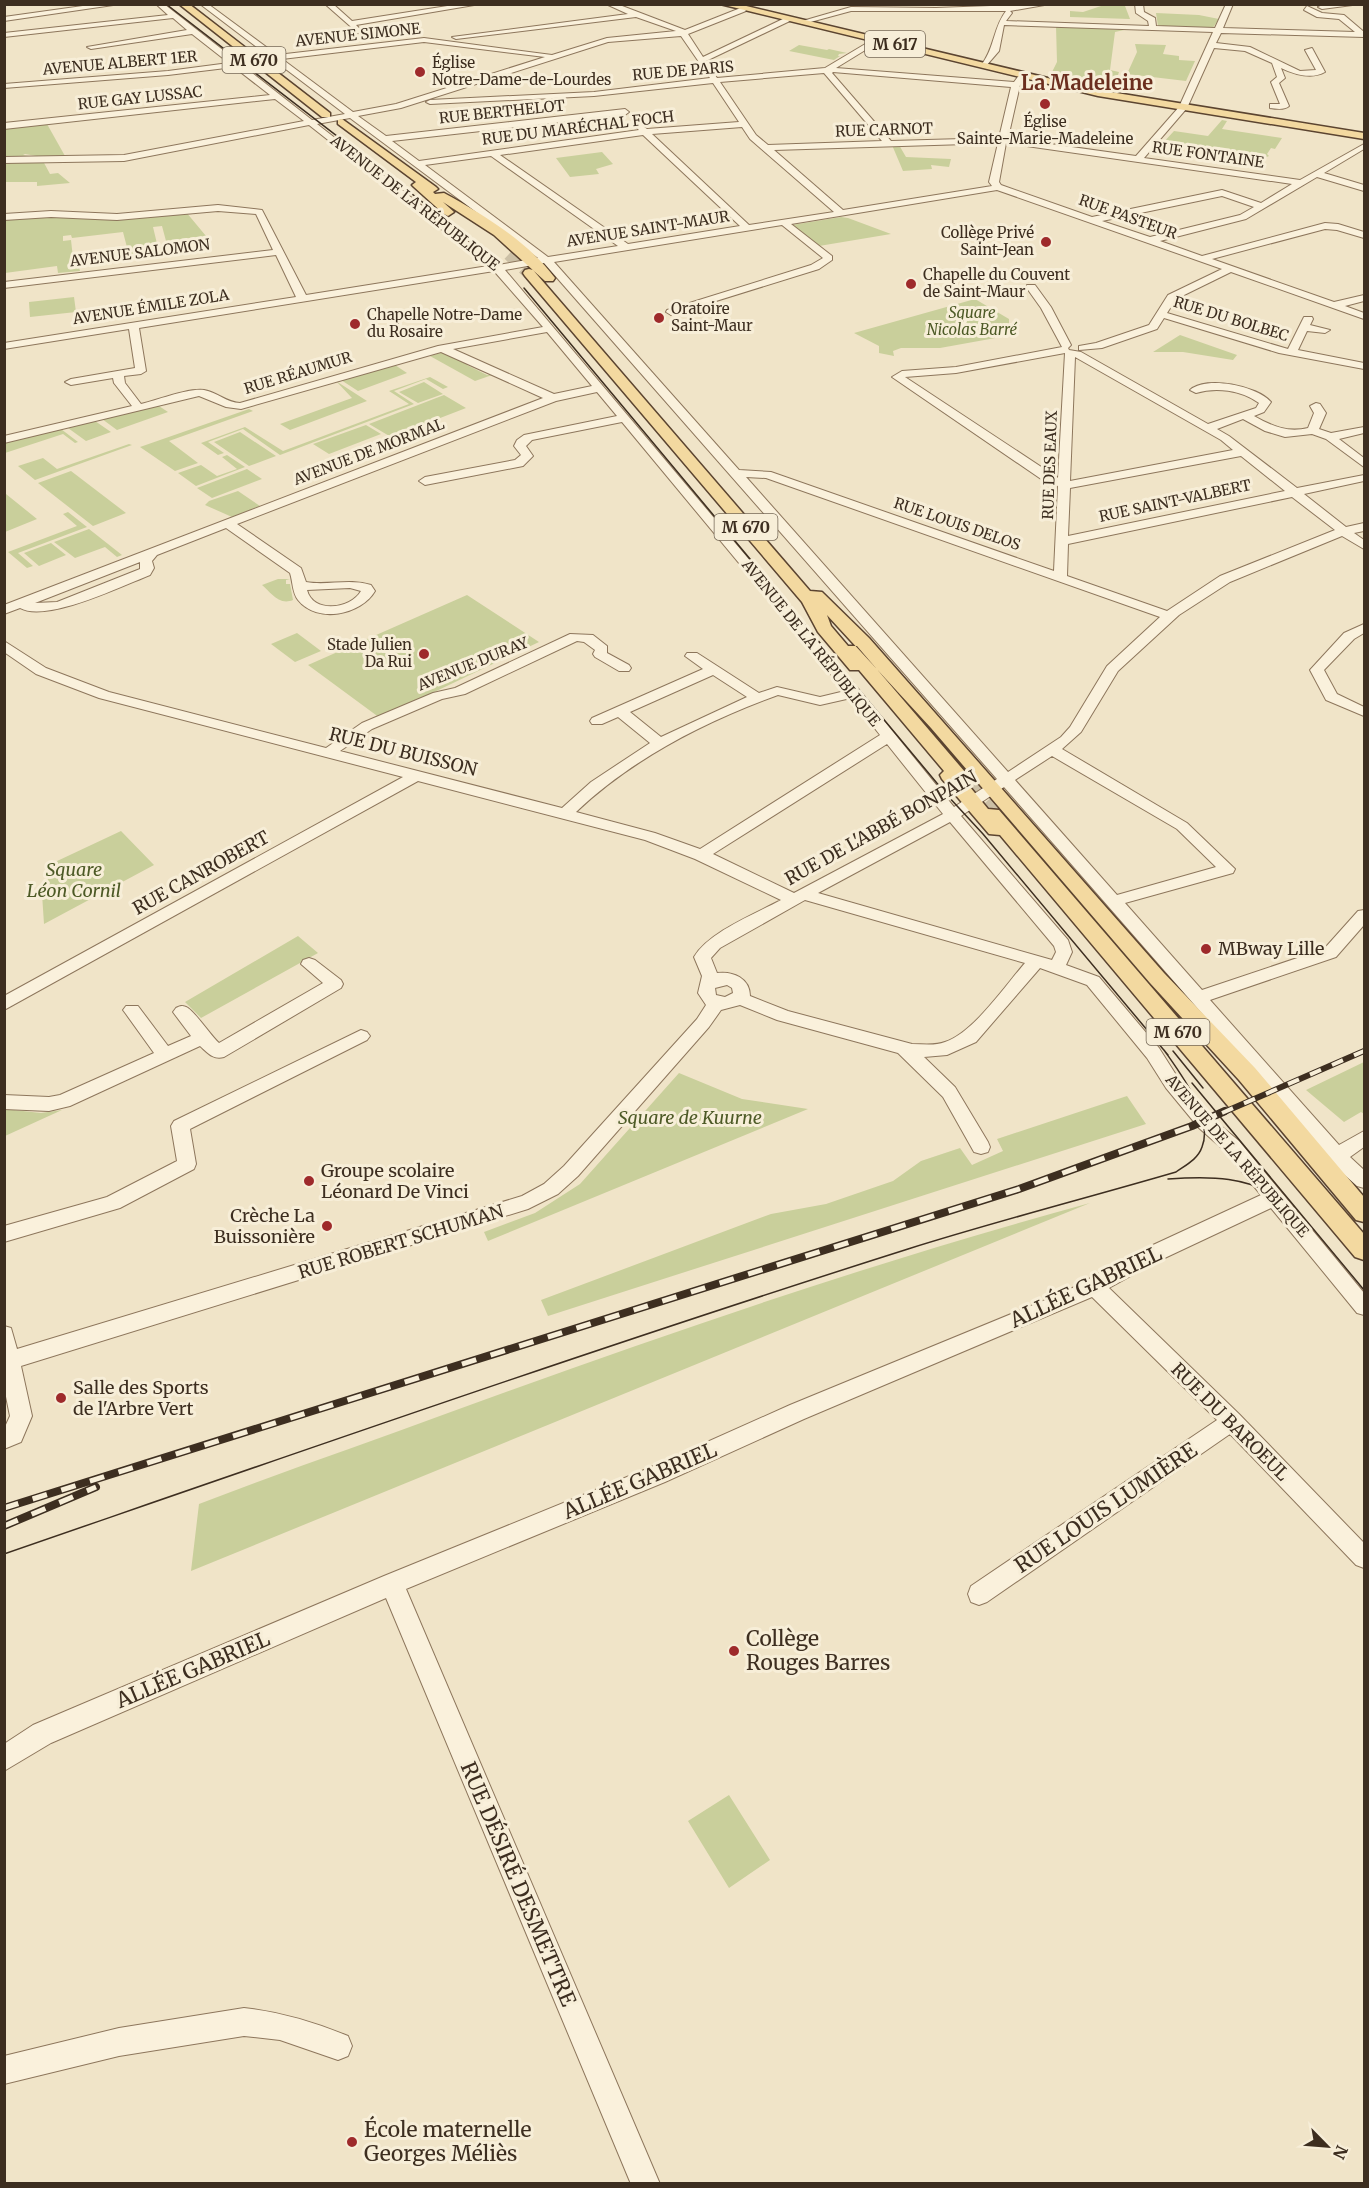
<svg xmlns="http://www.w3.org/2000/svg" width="1369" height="2188" font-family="Merriweather,serif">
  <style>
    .green { fill: #c9cf9b }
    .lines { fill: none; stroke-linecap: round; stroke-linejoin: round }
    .major-tunnel-far1 { stroke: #ccc0a6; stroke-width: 13; stroke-dasharray: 13 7; stroke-linecap: butt }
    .major-tunnel { stroke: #ccc0a6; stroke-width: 20; stroke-dasharray: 20 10; stroke-linecap: butt }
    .minor-casing { stroke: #8d765c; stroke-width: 2 }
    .major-casing { stroke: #5b4430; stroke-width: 3 }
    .minor { fill: #faf1dc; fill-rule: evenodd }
    .major { fill: #f3d9a0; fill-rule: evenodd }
    .tram { stroke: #3d2e20; stroke-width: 1.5 }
    .rail-far1-casing { stroke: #3d2e20; stroke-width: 6 }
    .rail-casing { stroke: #3d2e20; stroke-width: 8 }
    .rail-far1 { stroke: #f7eed8; stroke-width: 4; stroke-dasharray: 12; stroke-linecap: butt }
    .rail { stroke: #f7eed8; stroke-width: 5; stroke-dasharray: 15; stroke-linecap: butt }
    .poi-dot { fill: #9e2a2b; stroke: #f7eed8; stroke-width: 2 }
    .labels { text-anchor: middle; stroke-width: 6; stroke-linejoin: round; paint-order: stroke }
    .far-street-label { font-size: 15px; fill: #3d2e20; stroke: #f7eed8 }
    .far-poi-label { font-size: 15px; fill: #3d2e20; stroke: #f7eed8; text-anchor: start }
    .far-park-label { font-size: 15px; font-style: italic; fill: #4d5a26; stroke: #f7eed8 }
    .shield { fill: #f7eed8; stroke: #756857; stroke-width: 1.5 }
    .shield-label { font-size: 16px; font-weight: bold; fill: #3d2e20 }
    .street-label { font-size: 18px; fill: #3d2e20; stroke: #f7eed8 }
    .park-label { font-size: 18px; font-style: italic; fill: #4d5a26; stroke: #f7eed8 }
    .poi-label { font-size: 18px; fill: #3d2e20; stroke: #f7eed8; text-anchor: start }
    .far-district-label { font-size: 20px; font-weight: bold; fill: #6b2e1e; stroke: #f7eed8 }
    .near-street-label { font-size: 21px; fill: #3d2e20; stroke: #f7eed8 }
    .near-poi-label { font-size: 21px; fill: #3d2e20; stroke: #f7eed8; text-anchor: start }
  </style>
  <rect width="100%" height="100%" fill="#f0e4c8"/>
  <path class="green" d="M1107,4l18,2 5,13 -60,-2v-6l13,1z
    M1156,13l43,2 20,4 -7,10 -54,-3z
    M1056,26l68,4 -9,2 -5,38 9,2 -2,6 -9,6 -56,-12 5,-10z
    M1135,44l31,1 -3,9 16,2v4l16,1 -9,20 -59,-7 10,-22z
    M799,45l28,5 2,-1 18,4 -8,1 -1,2h2l-6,4 -45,-9z
    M1222,120l5,1 -5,8 60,9 -7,11 -4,-1 -4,6 2,2 -7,3 -101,-14 13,-14 34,5z
    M47,124l18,32 -23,1 -17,-3 -2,1 17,3 -35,1v-30z
    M892,145h7l7,12 45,2 -2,8 -18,-2 1,4 -29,2z
    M602,152l11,12 -17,5 3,5 -29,3 -14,-19z
    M43,161l7,13 8,-1 12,10 -33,3v-4h-32l-1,-19z
    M186,212l20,24 -40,5 -4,-15 -9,1 6,25 -30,3 -6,-23 -51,6 -1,-3 -8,1v5l8,-1 2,18 5,5 2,8 -22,2 -1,-7 -52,7v-54l43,-2 67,2z
    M841,217l7,1 43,16 -72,12 -27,-21z
    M74,297l2,15 -46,5 -1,-15z
    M975,299l34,20v15l7,3h-15l-61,11h-39l-8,3 1,5 -15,-3v-7l-25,-13z
    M1180,335l57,20 -4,5 -50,-8h-30z
    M444,352l27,11 -4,2 20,10 8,-1 -20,7 -45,-25z
    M395,365l12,8 -49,18 -17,-11z
    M430,377l18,10 -5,2 -17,-10 -32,12 20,13 -134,51 -37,-26 -35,13 16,11 -6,2 -17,-12 44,-16 38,24 126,-47 -20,-13z
    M336,381l31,20 -77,29 -10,-6 72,-26z
    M424,382l19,12 -25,9 -19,-11z
    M444,395l22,13 -75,29 -22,-13z
    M159,406l9,6 -51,18 -15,-11z
    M249,409l4,2 -84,30 29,22 -23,8 -35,-24z
    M95,421l16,11 -25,9 -18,-13z
    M366,425l15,9 -52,20 -16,-10z
    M61,429l17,13 -3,1 -12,-9 -58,19 -1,-10z
    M240,432l36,24 -27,10 -35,-24z
    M129,444l3,1 -97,35 -17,-14 25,-8 14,11z
    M227,455l18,12 -49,19 -18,-13 23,-8 16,11 20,-7 -15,-12z
    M247,469l15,10 -50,19 -15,-10z
    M71,471l55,42 -33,13 -55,-43z
    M238,491l22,15 -28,11 -27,-12 4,-4z
    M5,494h1l31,25 -32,13z
    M68,512l19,15 -69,26 15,13 -6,2 -19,-16 69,-26 -14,-12z
    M89,529l33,26 -5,2 -12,-10 -30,11 -21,-16z
    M51,543l15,12 -27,11 -15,-13z
    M278,579h12l-4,1v4h4l3,16c-15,6 -23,-9 -31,-15z
    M467,595l72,47 -159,76 -72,-53z
    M297,633l24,18 -26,11 -24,-18z
    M121,831l33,34 -110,59 -2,-30 13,-32z
    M298,936l20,17 -117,65 -16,-16z
    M1364,1062v52l-3,-2 -17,10 -38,-32z
    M679,1073l63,26 66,10 -320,132 -4,-9 51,-19 45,-29z
    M1127,1096l19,28 -598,192 -7,-16 230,-86 55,-10 67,-23 28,-20 39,-13 12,17 31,-14 -6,-12z
    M5,1109l36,4 21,-3 -57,26z
    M1090,1203l-899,368 8,-67c82,-32 166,-60 249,-91 211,-77 425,-151 642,-210z
    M729,1795l41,65 -41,28 -41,-67z"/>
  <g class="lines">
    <path class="major-tunnel-far1" d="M509,254l20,19"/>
    <path class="major-tunnel" d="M970,776l30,33"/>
    <g class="minor-casing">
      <path id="minor" d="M97,4h23l-116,17v-4z
        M156,4h8l148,116 33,-6 -145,-110h8l69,51 147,-17 128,17 55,-17 69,-7 -40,-14 -180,22 -4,-2 176,-23 -22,-10h11l68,26 58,-23 3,4 -58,23 15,23 84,-40 7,2 -88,42 11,17 108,-10 52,-31h3v4l-44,27 178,14 6,-8h6l1,2 -7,9 -12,53 128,18 43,-49 34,-75 -209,-7 -5,26 -13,15 -4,-2c13,-17 11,-36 24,-53h-155l-48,13 -4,-2 52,-15 85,1 114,-4 -40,7 2,2 -6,8 143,5 -1,-5 -12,-8 -1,-9h8l1,8 11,6 1,8 59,2 11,-24h7l-10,24 132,4 -16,-13 -22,-2 -13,-7 3,-4 15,7 22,2 20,17v5l-143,-4 -5,10 34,4 50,24 16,-1 -11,-20 7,-2 13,24c-14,8 -31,2 -44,-4l4,10 -6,5 10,23c-4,4 -13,3 -19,2v-4h10l-9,-22 6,-5 -5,-14 -27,-12 -31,-3 -27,60 -43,50 156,22 64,-36v5l-40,24 40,12v6l-47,-14 -71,42 -86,22 42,15 123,-33 13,1 26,8v6l-27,-8 -12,-1 -113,30 122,43 30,-7v6l-19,5 19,7v6l-133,-47 -55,27 -9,14 121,36 16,-32h8l1,2 -3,6 20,5 -5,3 -18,-2 -9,19 66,13v6l-85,-16 -115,-35 -7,11 -55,19 -23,2v-4l17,-3 53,-18 19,-30 54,-26 -225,-79 -206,34 41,32v4l-13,9 -148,46 -5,-3 1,-2 144,-45 12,-7 -41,-33 -228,37 185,208 32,2 283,99 4,-85 -14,-5 -152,-104 10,-6 54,-4 106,-20 -21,-39 -15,-21 1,-2h8l16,22 20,38 -3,3 1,2 12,2 127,72 48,-16 3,-5c-18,-13 -43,-16 -63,-10l-6,-3c16,-15 68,-4 81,12l-7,10 -10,4c18,10 33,17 54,12l6,-15 -4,-7 6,-3 4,1 6,9 -7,16 12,4 33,-6v6l-25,6 25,19v9l-38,-28 -14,-5 -27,3 -20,-6 -22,-12 -26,10 12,7 68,52 67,-13v6l-60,13 42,33 18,-4v8l-10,2 10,7v9l-22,-13 -112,46 -51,33 -61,56 -37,61 -19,17 125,74 48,46 -2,4 -108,30 77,87 122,-41 34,-38 6,-1v15l-28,32 -126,43 129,145 25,-14v16l-14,10 14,13v18l-7,-2 -19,-17 -334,-382 -43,29 107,124 4,12 -6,13 33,12 60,71 19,30 33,40 28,23 125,152v22l-7,-2 -86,-105 -117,55 -45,25 130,126 125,129v25l-8,-3 -126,-131 -243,168 -8,3 -8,-3 -3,-8 3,-8 246,-166 -125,-123 -288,122 -139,63 -259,107 254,595h-29l-245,-586 -335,145 -47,28v-27l29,-19 351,-149 265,-108 141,-63 277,-114 73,-40 121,-56 -36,-44 -26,-23 -33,-40 -19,-30 -60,-73 -47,-17 -64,74 -29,13 -23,2 31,30 33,55 2,5 -2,5 -7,2 -7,-2 -31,-55 -45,-44 -121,-33 -37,-15 -19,5 -12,17 -131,149 -20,18 -30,15 -507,157 11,50 -11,26 -17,7v-20l6,-13 -6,-29v-61l7,2 6,21 505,-153 22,-12 20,-18 133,-147 9,-14 -8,-12 4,-17 -8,-19c15,-25 61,-43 87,-57l-86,-41 -50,-19 -227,-59 -414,229v-14l399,-219 -304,-79 -63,-24 -32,-22v-11l42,27 63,24 217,56 36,-25 71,-30 22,-5 115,-54 23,1 14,11v7l22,12 2,3 -2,3h-10l-24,-14 -2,-3 2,-4 -11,-8 -7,-1 -112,53 -23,5 -70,30 -32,22 222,57 29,-26 59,-39 -32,-26 -16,7h-10l-2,-3 2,-3 111,-49 -18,-13 2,-3h10l62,40 18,-6 43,10 25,-6 -223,-269 -90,18 -6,6 7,10 -10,10 -98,19 -6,-4 6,-4 90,-17 6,-5 -7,-9 3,-6 7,-5 93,-19 -20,-24 -41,9 -319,123 64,44 5,14c22,4 42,-4 65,3l4,6c-14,24 -58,33 -77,9 -6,-8 -5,-18 -8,-27l-64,-45 -69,27 -5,6 2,7 -4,7c-28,11 -104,48 -130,33l-16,6v-9l539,-207 -102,-46 -200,57 -15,-2 -27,-11 -195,47v-7l128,-30 -18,-23 -1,-5 -42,7 -6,-3 6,-3 64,-11 -6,-39 -125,20v-6l292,-46 -20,-42 -272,33v-6l269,-32 -17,-36 -38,-3 -101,9 -66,-3 -47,3v-6l47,-3 66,3 101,-9 44,5 44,85 182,-29 -179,-141 -185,36 -120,2v-6l120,-2 180,-34 -29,-22 -271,30v-6l266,-28 -36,-28 -66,8 -164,13v-4l164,-13 61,-8 -37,-29 -101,15 -4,-2 100,-17 -14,-12 -169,19v-4l164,-18zM681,36l29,42 -116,14 -164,8 -4,2 4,2 164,-8 119,-13 26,39 -92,7 -7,-5 -4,3 3,3 -220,31 -27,-20 233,-26 4,-3 -4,-3 -239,27 -28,-20 43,-8 207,-66zM424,42l121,15 -149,47 -43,8 -71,-53zM824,73l58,68 -114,4 -12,-10 -36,-53zM832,73l1,-1 178,15 -12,51 -108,3zM350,118l188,140 -40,7 -181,-141zM742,127l8,12 84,73 -85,13 -97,-91zM643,135l97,91 -112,18 -128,-89zM998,143l-9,39 3,4 -149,24 -69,-60zM1006,143l286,41 -31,19 -39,-13 -130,27 -91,-32 -2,-3zM491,156l127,90 -70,11 -123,-92zM1222,196l32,11 -14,8 -90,22 -48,-16zM544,263l453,516 -43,28 -95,-117 -354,-420zM494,271l49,56 -105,19 -198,57c-13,0 -23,-11 -36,-13 -16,-2 -46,10 -63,14l-16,-21 -1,-7 17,-2 5,-3 -7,-43zM547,332l45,54 -38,8 -101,-45zM1065,353l-7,125 -153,-101 51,-4zM1075,357l146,83 12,10 -163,31zM1241,456l44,35 -217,45 2,-48zM746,477l20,1 394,139 -53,49 -37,61 -9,10 -53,35zM1292,497l43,33 -115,46 -53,35 -100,-35 1,-32zM140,562v7l-83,33 -22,1zM350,588l11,3c-10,18 -48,23 -54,-1zM713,675l34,22 -86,40 -31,-25zM778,695l42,10 31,-7 29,37 -180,114 -45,-16 -79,-21c57,-54 128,-90 202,-117zM887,744l56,70 -149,79 -81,-39zM1052,756l125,73 39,38 -99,28 -102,-115zM950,822l104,124 2,6 -4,8 -234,-67zM805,900l220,63c-20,23 -52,70 -80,79 -10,4 -22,2 -33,2l-124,-33 -38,-15c0,-18 -17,-25 -33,-23l-6,-15 9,-10zM727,985l5,3 1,5 -8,4 -9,-2 -1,-7z
        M325,4h8l19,17 108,-17h20l-124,21 6,6 -4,2z
        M1325,4h35l-38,5 -4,-2z
        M1364,624v9l-10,6 -30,31 13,24 27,13v9l-38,-16 -16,-30 34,-37z
        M309,958l6,2 26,20 2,4 -2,4 -117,69c-11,3 -16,-4 -24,-11l-130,60 -21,5 -45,-2v-14l45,2 11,-2 94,-42 -28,-39 -3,-4 3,-4h12l30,40 23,-10 -18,-24 3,-4c4,-2 5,-3 10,-1 8,3 24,28 33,36l104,-60 -22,-19 2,-4z
        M361,1030l6,2 3,4 -3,4 -177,89 6,35 -2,5 -74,39 -116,34v-16l103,-29 70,-36 -6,-35 3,-5z
        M244,2008c36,4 70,14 104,28l4,10 -4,10 -10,4 -58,-20 -36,-4 -125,20 -115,28v-28l115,-28z"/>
    </g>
    <g class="major-casing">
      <path id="major" d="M179,4h10l141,109v4h-8z
        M720,4h18l360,86 266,43v6l-266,-43z
        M342,119l94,68 2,2 -5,3 2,2 9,-1c40,22 83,48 111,85l-2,3h-8l-51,-46 -51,-33 11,10 -6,4 -4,-2 -30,-27 -2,-2 4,-3 -78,-58v-4z
        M529,269l4,1 277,321 12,1 47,46 295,335 91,95 109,129v25l-8,-2 -117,-140 -89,-97 -219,-255 -104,-113 4,11 17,20h9l114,133 2,4 -3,4 18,22 11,1 365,424v26l-9,-3 -355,-422 -11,-1 -47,-55 -2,-4 4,-4 -85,-101h-9l-32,-38 -16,-30 -277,-326 -2,-3 2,-3z"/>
    </g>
    <use href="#minor" class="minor"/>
    <use href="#major" class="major"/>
    <path class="tram" d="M166,4l316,244
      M524,288l422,506 37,40 185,221
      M1173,1051l30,37
      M1192,1083l172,207
      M1168,1179c43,-3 80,-3 117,22
      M4,1554c301,-104 601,-209 904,-305 89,-28 179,-51 268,-77 10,-7 22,-13 26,-25 12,-30 -22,-74 -38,-97"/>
    <g class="rail-far1-casing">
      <path id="rail-far1" d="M1222,1113l142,-62"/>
    </g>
    <g class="rail-casing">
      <path id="rail" d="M4,1508l1015,-319 173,-63 33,-15
        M4,1526l92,-39"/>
    </g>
    <use href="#rail-far1" class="rail-far1"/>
    <use href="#rail" class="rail"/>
  </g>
  <g class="poi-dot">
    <circle cx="420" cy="72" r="6"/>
    <circle cx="1045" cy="104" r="6"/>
    <circle cx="1046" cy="242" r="6"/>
    <circle cx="911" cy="284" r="6"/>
    <circle cx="659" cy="318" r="6"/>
    <circle cx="355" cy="324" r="6"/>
    <circle cx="424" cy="654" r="6"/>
    <circle cx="1206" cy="949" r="6"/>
    <circle cx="309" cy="1181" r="6"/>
    <circle cx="327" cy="1226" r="6"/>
    <circle cx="61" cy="1398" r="6"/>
    <circle cx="734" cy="1651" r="6"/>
    <circle cx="352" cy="2142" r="6"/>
  </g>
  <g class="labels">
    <g class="far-street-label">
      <text transform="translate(358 35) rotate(-6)" y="5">AVENUE SIMONE</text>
      <text transform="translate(120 63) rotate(-5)" y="5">AVENUE ALBERT 1ER</text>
      <text transform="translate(683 71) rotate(-5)" y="5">RUE DE PARIS</text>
      <text transform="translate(140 98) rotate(-6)" y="5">RUE GAY LUSSAC</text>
      <text transform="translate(502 112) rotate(-6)" y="5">RUE BERTHELOT</text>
      <text transform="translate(578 128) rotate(-7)" y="5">RUE DU MARÉCHAL FOCH</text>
      <text transform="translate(884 130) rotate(-2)" y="5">RUE CARNOT</text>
      <text transform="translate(1208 155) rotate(8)" y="5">RUE FONTAINE</text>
      <text transform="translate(415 203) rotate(38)" y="5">AVENUE DE LA RÉPUBLIQUE</text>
      <text transform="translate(1128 217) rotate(20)" y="5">RUE PASTEUR</text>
      <text transform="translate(648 229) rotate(-9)" y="5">AVENUE SAINT-MAUR</text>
      <text transform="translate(140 253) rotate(-7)" y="5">AVENUE SALOMON</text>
      <text transform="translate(151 307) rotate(-9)" y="5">AVENUE ÉMILE ZOLA</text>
      <text transform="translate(1231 319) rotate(17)" y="5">RUE DU BOLBEC</text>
      <text transform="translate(298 373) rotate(-17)" y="5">RUE RÉAUMUR</text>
      <text transform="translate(369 452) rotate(-21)" y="5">AVENUE DE MORMAL</text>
      <text transform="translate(1050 465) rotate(-88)" y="5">RUE DES EAUX</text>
      <text transform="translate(1175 501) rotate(-12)" y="5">RUE SAINT-VALBERT</text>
      <text transform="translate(957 524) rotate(19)" y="5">RUE LOUIS DELOS</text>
      <text transform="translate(811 643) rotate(51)" y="5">AVENUE DE LA RÉPUBLIQUE</text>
      <text transform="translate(473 664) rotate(-22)" y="5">AVENUE DURAY</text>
      <text transform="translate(1237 1156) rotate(49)" y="5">AVENUE DE LA RÉPUBLIQUE</text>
    </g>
    <g class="far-poi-label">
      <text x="432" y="68">Église<tspan x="432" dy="17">Notre-Dame-de-Lourdes</tspan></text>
      <text x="1045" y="127" text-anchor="middle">Église<tspan x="1045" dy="17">Sainte-Marie-Madeleine</tspan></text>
      <text x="1034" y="238" text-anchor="end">Collège Privé<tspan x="1034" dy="17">Saint-Jean</tspan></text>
      <text x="923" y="280">Chapelle du Couvent<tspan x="923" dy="17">de Saint-Maur</tspan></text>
      <text x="671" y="314">Oratoire<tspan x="671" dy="17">Saint-Maur</tspan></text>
      <text x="367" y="320">Chapelle Notre-Dame<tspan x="367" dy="17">du Rosaire</tspan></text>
      <text x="412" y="650" text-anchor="end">Stade Julien<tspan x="412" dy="17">Da Rui</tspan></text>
    </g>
    <g class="far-park-label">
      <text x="972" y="318">Square<tspan x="972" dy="17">Nicolas Barré</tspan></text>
    </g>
    <g class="shield">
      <rect x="865" y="31" width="60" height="26" rx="4.5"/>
      <rect x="222.5" y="47" width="63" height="26" rx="4.5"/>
      <rect x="714.5" y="514" width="63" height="26" rx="4.5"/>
      <rect x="1146.5" y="1019" width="63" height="26" rx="4.5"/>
    </g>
    <g class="shield-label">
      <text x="895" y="50">M 617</text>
      <text x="254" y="66">M 670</text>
      <text x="746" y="533">M 670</text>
      <text x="1178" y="1038">M 670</text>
    </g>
    <g class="street-label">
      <text transform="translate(403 752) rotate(14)" y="6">RUE DU BUISSON</text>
      <text transform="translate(881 828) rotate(-29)" y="6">RUE DE L'ABBÉ BONPAIN</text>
      <text transform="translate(201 873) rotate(-29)" y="6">RUE CANROBERT</text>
      <text transform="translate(401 1242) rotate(-17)" y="6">RUE ROBERT SCHUMAN</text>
      <text transform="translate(1230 1422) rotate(45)" y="6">RUE DU BAROEUL</text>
    </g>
    <g class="park-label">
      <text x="74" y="876">Square<tspan x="74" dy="21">Léon Cornil</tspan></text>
      <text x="690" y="1124">Square de Kuurne</text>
    </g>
    <g class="poi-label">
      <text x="1218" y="955">MBway Lille</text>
      <text x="321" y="1177">Groupe scolaire<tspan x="321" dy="21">Léonard De Vinci</tspan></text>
      <text x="315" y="1222" text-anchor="end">Crèche La<tspan x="315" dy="21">Buissonière</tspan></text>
      <text x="73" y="1394">Salle des Sports<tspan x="73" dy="21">de l'Arbre Vert</tspan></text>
    </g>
    <g class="far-district-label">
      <text x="1087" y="90">La Madeleine</text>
    </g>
    <g class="near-street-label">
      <text transform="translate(1086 1287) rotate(-25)" y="7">ALLÉE GABRIEL</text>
      <text transform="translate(640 1481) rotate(-23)" y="7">ALLÉE GABRIEL</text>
      <text transform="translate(1106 1508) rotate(-34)" y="7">RUE LOUIS LUMIÈRE</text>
      <text transform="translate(193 1670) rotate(-23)" y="7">ALLÉE GABRIEL</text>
      <text transform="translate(518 1884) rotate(67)" y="7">RUE DÉSIRÉ DESMETTRE</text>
    </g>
    <g class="near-poi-label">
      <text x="746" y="1646">Collège<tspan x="746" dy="24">Rouges Barres</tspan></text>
      <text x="364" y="2137">École maternelle<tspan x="364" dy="24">Georges Méliès</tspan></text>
    </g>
  </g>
  <rect width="1369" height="2188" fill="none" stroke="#3d2e20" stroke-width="12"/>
  <g transform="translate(1327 2146) rotate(115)" stroke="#f7eed8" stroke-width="4.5" paint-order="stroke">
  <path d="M0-4.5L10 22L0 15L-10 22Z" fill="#3d2e20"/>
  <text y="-9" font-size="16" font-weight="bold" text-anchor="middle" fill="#3d2e20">N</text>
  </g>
</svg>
